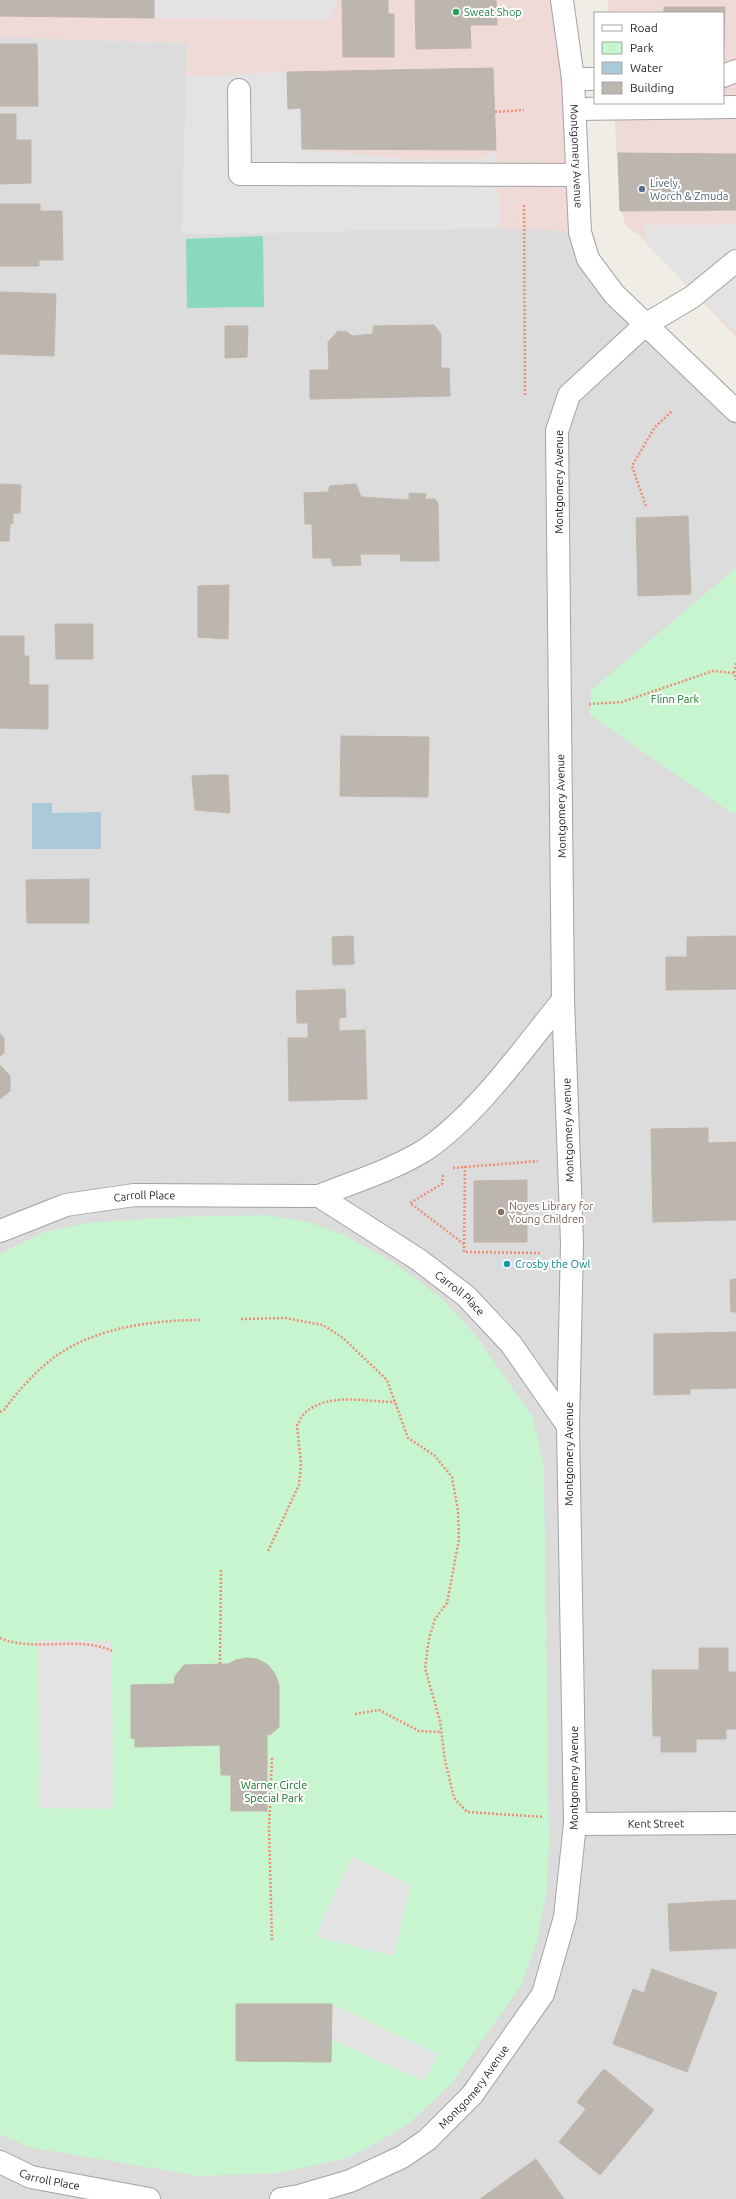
<svg xmlns="http://www.w3.org/2000/svg" width="736" height="2199" font-family="Ubuntu,sans-serif">
  <style>
    .residential { fill: #dddcdc }
    .commercial { fill: #efdad7 }
    .park { fill: #c7f5cf }
    .pitch { fill: #8bd8c1 }
    .parking { fill: #e3e3e3 }
    .water { fill: #aacad9 }
    .building { fill: #bcb6af; stroke: #c0b5aa }
    .lines { fill: none; stroke-linecap: round; stroke-linejoin: round }
    .minor-casing { stroke: #a3a3a3; stroke-width: 24 }
    .path { stroke: #ef8e77; stroke-width: 2.5; stroke-dasharray: 2 2; stroke-linecap: butt }
    .minor { stroke: #fff; stroke-width: 22 }
    .leisure-dot { fill: #2e9e5b; stroke: #fff; stroke-width: 1.5 }
    .service-dot { fill: #5c6f8a; stroke: #fff; stroke-width: 1.5 }
    .education-dot { fill: #8d6e63; stroke: #fff; stroke-width: 1.5 }
    .culture-dot { fill: #0f9aa8; stroke: #fff; stroke-width: 1.5 }
    .labels { text-anchor: middle; stroke-width: 4; stroke-linejoin: round; paint-order: stroke }
    .leisure-label { font-size: 11px; fill: #27864d; stroke: #fff; text-anchor: start }
    .street-label { font-size: 11px; fill: #1f1f1f; stroke: #fff }
    .service-label { font-size: 11px; fill: #4e5e75; stroke: #fff; text-anchor: start }
    .park-label { font-size: 11px; fill: #147625; stroke: #fff }
    .education-label { font-size: 11px; fill: #785e54; stroke: #fff; text-anchor: start }
    .culture-label { font-size: 11px; fill: #0d838f; stroke: #fff; text-anchor: start }
  </style>
  <rect width="100%" height="100%" fill="#efede6"/>
  <path class="residential" d="M0,37l187,6 -5,191 333,-6 65,4 8,27 148,152v1788h-736z"/>
  <path class="commercial" d="M0,0h562l18,232 -65,-4 -333,6 5,-191 -187,-6z
    M608,0h128v337l-96,-101 -15,-11 -6,-25 -5,-97h109v-90h-114z"/>
  <path class="park" d="M736,568v243l-3,3 -143,-99 1,-25z
    M265,1215l43,7 36,13 50,28 48,36 35,38 56,81 11,49 5,379 -3,48 -10,51 -16,42 -68,96 -43,40 -32,20 -30,15 -68,15 -80,3 -170,-29 -29,-13v-880l42,-21 44,-10 89,-6z"/>
  <path class="pitch" d="M263,236l1,71 -77,1 -1,-69z"/>
  <path class="parking" d="M154,0h184l-8,20 -176,-2z
    M287,72l1,37 13,-1 1,41 104,10h75l15,-9 4,78 -318,6 4,-157z
    M736,221v111l-88,-86 -5,-21h80z
    M38,1640l73,1 3,168 -75,-1z
    M352,1856l59,29 -17,71 -79,-19z
    M332,2004l106,50 -14,27 -92,-41z"/>
  <path class="water" d="M32,803h20v10l49,-1v37h-69z"/>
  <path class="building" d="M0,0h154v18l-154,-2z
    M342,0h46v14h6v43h-51z
    M415,0h81l1,25h-27l1,23 -55,1z
    M664,7h61l-1,39 -1,-33h-59z
    M0,44h37l1,62h-38z
    M493,68l3,82 -194,-1 -1,-41 -13,1 -1,-37z
    M0,114h16v26h15v43l-31,1z
    M618,153l118,1v56l-116,1z
    M0,204h40v7h22l1,49h-24v6h-39z
    M0,292l56,2 -2,62 -54,-2z
    M434,325l7,9v34h8l1,28 -140,3v-29h19l-1,-28 10,-11 9,1 5,4 21,-2v-8z
    M225,326h23l-1,31 -22,1z
    M0,484l21,1 -1,28h-7v10l-3,1 -1,17h-9z
    M356,484l5,13 48,3v-7l17,1 -1,5h10l3,5 1,57h-38l-1,-7h-40l1,11 -28,1 -2,-8h-18l-1,-34h-7l-1,-31 24,-1 2,-6z
    M688,516l3,78 -53,2 -2,-78z
    M229,585l-1,54 -30,-2v-51z
    M55,624h38v35h-37z
    M0,636h24v20h5v29h19v44l-48,-1z
    M341,736l88,1 -1,60 -88,-1z
    M211,775h17l2,38 -35,-3 -3,-34z
    M89,879v44h-62l-1,-43z
    M353,936l1,28 -21,1 -1,-28z
    M736,936v53l-70,1v-33h21v-20z
    M345,989l1,28 -7,1v13l26,-1 2,69 -78,2 -1,-63h20v-15h-11l-1,-32z
    M0,1034l4,4v15l-4,3z
    M0,1065l10,11v15l-10,8z
    M708,1128v15l28,-1v78l-83,2 -2,-93z
    M527,1180v62h-53v-61z
    M736,1279v33h-5l-1,-32z
    M736,1332v56l-46,1v5l-36,1v-61z
    M699,1648h29v24h8v57h-10v10h-30v13h-35v-16h-8l-1,-66h47z
    M247,1658l10,1 11,6 7,9 4,11v42l-9,8 -3,-1v77h-36v-36h-10l-1,-30 -85,2v-8l-4,-1v-53l43,-1 1,-8 9,-11 44,-1 8,-4z
    M736,1900v48l-66,3 -2,-47z
    M652,1969l65,24 -30,79 -74,-28 20,-55 11,4z
    M236,2004h96l-1,58 -95,-1z
    M604,2069l50,41 -54,65 -41,-33 27,-33 -9,-7z
    M536,2159l28,40h-84z"/>
  <g class="lines">
    <g class="minor-casing">
      <g id="minor">
        <path id="s1" d="M562,0l11,79 7,153 8,27 26,35 122,117"/>
        <path d="M723,76l13,-5"/>
        <path d="M573,79h22"/>
        <path d="M239,90l1,84 337,1"/>
        <path d="M575,109l161,-2"/>
        <path d="M319,1196c34,-14 74,-26 106,-46 52,-35 98,-101 138,-150"/>
        <path id="s2" d="M0,1231l66,-26 68,-10 185,1 100,64 47,36 45,48 57,82"/>
        <path id="s3" d="M575,1824l161,-1"/>
        <path id="s4" d="M0,2162l31,15 118,22"/>
        <path id="s5" d="M281,2199l18,-3 51,-15 52,-24 25,-17 45,-45 71,-101 22,-77 10,-93 -7,-398 4,-183 -9,-243 -6,-569 12,-36 76,-70 47,-28 44,-36"/>
      </g>
    </g>
    <path class="path" d="M495,112l29,-2
      M524,205l1,191
      M646,506l-14,-40 23,-39 17,-16
      M736,663l-2,10 2,7
      M589,704l33,-2 91,-31 21,2
      M465,1166l-1,86 77,1
      M453,1168l85,-7
      M443,1175l-1,9 -32,19 54,41
      M241,1319l44,-1 38,7 20,13 44,42 21,58 26,17 18,22 6,34 1,28 -12,64 -12,16 -6,20 -4,29 15,53 5,39 9,38 13,14 77,5
      M0,1412l4,-2c14,-19 29,-36 48,-51 40,-31 100,-39 149,-39
      M268,1551l31,-66 2,-21 -4,-39c3,-4 5,-10 9,-13 23,-20 62,-10 89,-10
      M0,1638c35,15 79,-3 112,13
      M220,1664l1,-94
      M355,1714l24,-4 40,21 22,1
      M272,1758l-3,70 3,113"/>
    <use href="#minor" class="minor"/>
  </g>
  <circle class="leisure-dot" cx="456" cy="12" r="4"/>
  <circle class="service-dot" cx="642" cy="189" r="4"/>
  <circle class="education-dot" cx="501" cy="1212" r="4"/>
  <circle class="culture-dot" cx="507" cy="1264" r="4"/>
  <g class="labels">
    <g class="leisure-label">
      <text x="464" y="16">Sweat Shop</text>
    </g>
    <g class="street-label">
      <text dy="4" stroke="none"><textPath href="#s1" startOffset="157">Montgomery Avenue</textPath></text>
      <text transform="translate(559 482) rotate(-90)" y="4">Montgomery Avenue</text>
      <text transform="translate(561 806) rotate(-91)" y="4">Montgomery Avenue</text>
      <text transform="translate(568 1130) rotate(-92)" y="4">Montgomery Avenue</text>
      <text dy="4" stroke="none"><textPath href="#s2" startOffset="150">Carroll Place</textPath></text>
      <text dy="4" stroke="none"><textPath href="#s2" startOffset="496">Carroll Place</textPath></text>
      <text transform="translate(569 1454) rotate(-90)" y="4">Montgomery Avenue</text>
      <text transform="translate(574 1778) rotate(-90)" y="4">Montgomery Avenue</text>
      <text dy="4" stroke="none"><textPath href="#s3" startOffset="81">Kent Street</textPath></text>
      <text dy="4" stroke="none"><textPath href="#s5" startOffset="230">Montgomery Avenue</textPath></text>
      <text dy="4" stroke="none"><textPath href="#s4" startOffset="53">Carroll Place</textPath></text>
    </g>
    <g class="service-label">
      <text x="650" y="187">Lively,<tspan x="650" dy="13">Worch &amp; Zmuda</tspan></text>
    </g>
    <g class="park-label">
      <text x="675" y="703">Flinn Park</text>
      <text x="274" y="1789">Warner Circle<tspan x="274" dy="13">Special Park</tspan></text>
    </g>
    <g class="education-label">
      <text x="509" y="1210">Noyes Library for<tspan x="509" dy="13">Young Children</tspan></text>
    </g>
    <g class="culture-label">
      <text x="515" y="1268">Crosby the Owl</text>
    </g>
  </g>
  <rect x="594" y="12" width="130" height="92" fill="#ffffff" stroke="#a5a5a5"/>
  <rect x="602" y="25" width="20" height="6" fill="#ffffff" stroke="#a5a5a5"/>
  <text x="630" y="32" font-size="12" fill="#1f1f1f">Road</text>
  <rect x="602" y="42" width="20" height="12" fill="#c7f5cf" stroke="#a5a5a5"/>
  <text x="630" y="52" font-size="12" fill="#1f1f1f">Park</text>
  <rect x="602" y="62" width="20" height="12" fill="#aacad9" stroke="#a5a5a5"/>
  <text x="630" y="72" font-size="12" fill="#1f1f1f">Water</text>
  <rect x="602" y="82" width="20" height="12" fill="#bcb6af" stroke="#a5a5a5"/>
  <text x="630" y="92" font-size="12" fill="#1f1f1f">Building</text>
</svg>
